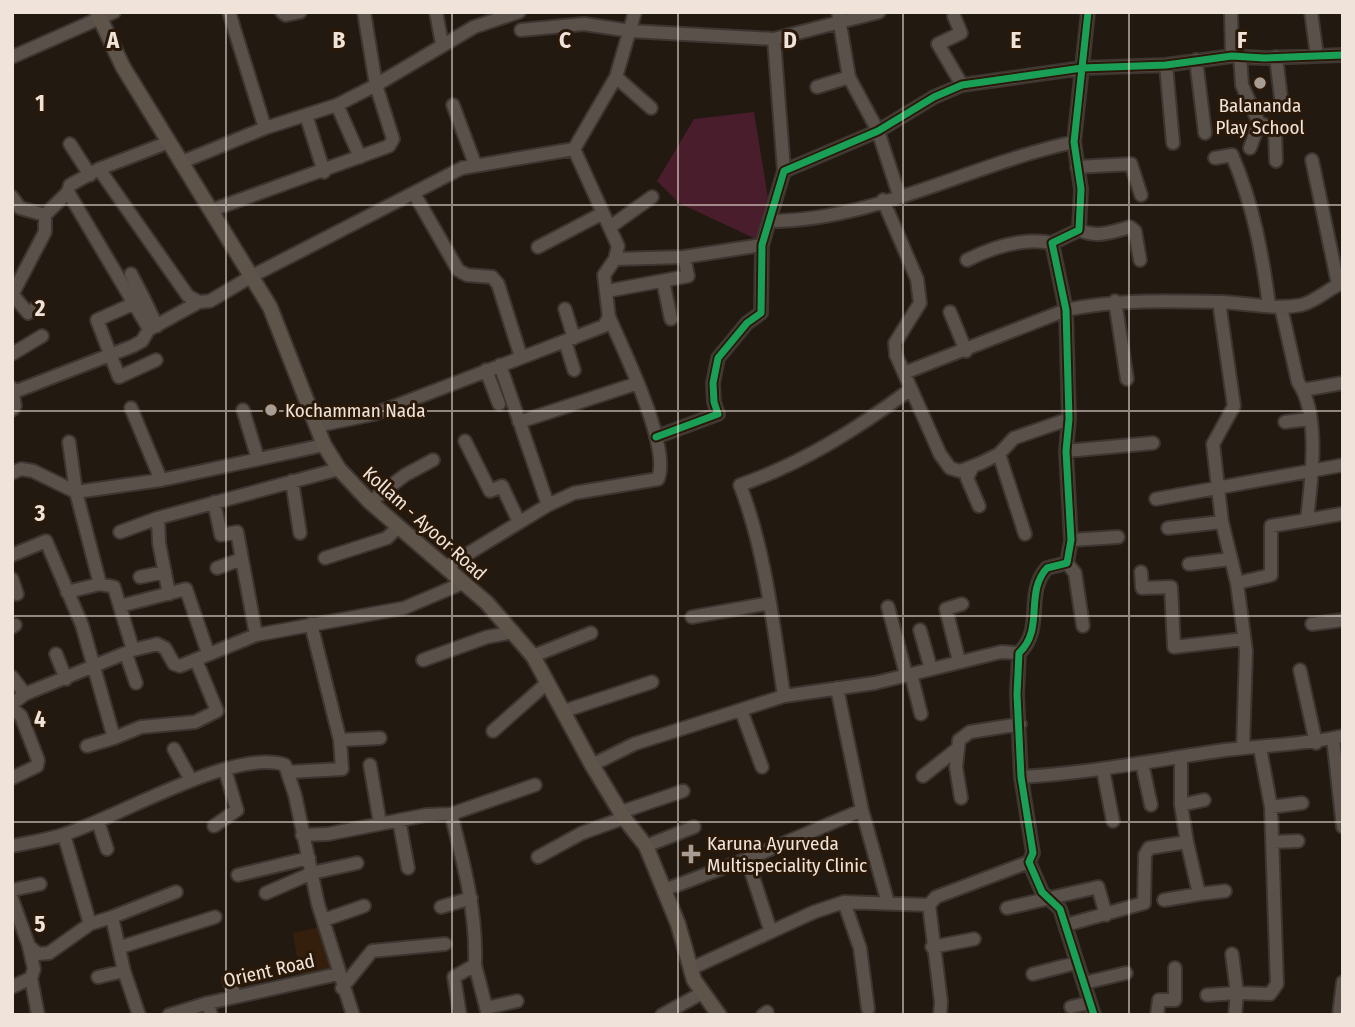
<svg xmlns="http://www.w3.org/2000/svg" width="1355" height="1027" font-family="'Fira Sans Condensed',sans-serif">
  <style>
    .built { fill: #341f0c }
    .green { fill: #491d2c }
    .lines { fill: none; stroke-linecap: round; stroke-linejoin: round }
    .minor-casing { stroke: #3d3530; stroke-width: 16 }
    .major-casing { stroke: #3d3530; stroke-width: 18 }
    .minor { stroke: #59514a; stroke-width: 12 }
    .major { stroke: #5e5449; stroke-width: 14 }
    .cycleway-casing { stroke: #2a1909; stroke-width: 11 }
    .cycleway { stroke: #1a9f57; stroke-width: 7 }
    .grid { fill: none; stroke: #f0e4da; stroke-width: 2; stroke-opacity: 0.55 }
    .poi-dot { fill: #a89d94; stroke: #2a1909; stroke-width: 2.5 }
    .labels { text-anchor: middle; stroke-width: 6; stroke-linejoin: round; paint-order: stroke }
    .poi-label { font-size: 19px; fill: #f0e4da; stroke: #2a1909; text-anchor: start }
    .street-label { font-size: 19px; fill: #f0e4da; stroke: #2a1909 }
    .grid-label { font-size: 23px; text-anchor: middle; font-weight: bold; fill: #f0e4da; stroke: #2a1909; stroke-width: 6; stroke-linejoin: round; paint-order: stroke }
  </style>
  <rect width="100%" height="100%" fill="#221911"/>
  <path class="built" d="M323,926l10,45 -33,6 -7,-44z"/>
  <path class="green" d="M754,112l14,86 -10,42 -79,-37 -22,-22 37,-62z"/>
  <g class="lines">
    <g class="minor-casing">
      <path id="minor" d="M229,12l36,116
        M282,12l4,3 14,-3
        M436,12l6,32
        M838,12l11,65 29,54 21,64
        M1088,12l-14,130 7,47 -2,41 -27,13 14,67 3,109 -3,32 5,89 -4,23 -20,5c-23,25 -2,61 -28,85l-2,41 4,83 12,76 -4,9 13,30 18,17 34,106
        M1231,12l1,44
        M1311,12l6,44
        M954,16l7,17 -23,11 24,41
        M521,30l63,-6 47,7 143,8 105,-27
        M774,39l10,132
        M1240,56l2,29 17,38 16,6 1,32
        M12,57l102,-45
        M1276,57l5,41
        M1196,60l9,73
        M1166,65l7,78
        M616,77l35,31
        M817,87l32,-10
        M337,105l23,52
        M453,105l22,59
        M306,115l18,57
        M70,144l20,31
        M1250,148l9,-25
        M1215,158l17,-3c21,49 30,97 37,150
        M1312,160l26,124
        M182,162l83,-34 72,-23 39,-20 -12,-73
        M1077,167l54,-3 10,31
        M99,169l89,127 11,6 11,-1 42,-25 210,-108 112,-19
        M415,195l43,75 9,5 25,2 6,7 23,73
        M12,197l8,11 25,7
        M883,200l34,79 3,24 -25,40 1,12 44,99 10,14 10,3 21,-8 18,-9 15,-16 55,-19
        M212,210l177,-64 4,-7 -17,-54 98,-58 45,-15
        M769,221c106,0 202,-57 305,-79
        M610,227l42,-30
        M1079,230c18,8 33,2 51,-3l5,4 5,29
        M538,247l65,-34
        M615,259l69,-2 78,-12
        M967,260c26,-13 56,-23 85,-17
        M131,274l13,25
        M663,281l8,38
        M607,291l81,-15 -4,-19
        M12,295l33,-63v-17l23,-23 2,-7 29,-16 70,-27
        M13,295l15,18 11,-7
        M1115,301l12,78
        M1219,302l15,104 -21,38 9,78 15,61 9,68 -3,97
        M565,309l9,29
        M950,312l16,39
        M150,329l49,-27
        M565,341l9,29
        M12,354l30,-18
        M156,360l-37,17 -22,-57 47,-21 13,27
        M500,365l48,140
        M486,370l13,34
        M904,373l162,-63c50,-11 103,-9 155,-8 26,1 54,8 80,3 17,-4 27,-17 42,-22
        M12,388l3,18 -3,4
        M1303,390l40,-7
        M14,392l119,-46 9,-5 7,-12 -81,-137
        M131,408l30,72
        M243,410l15,49
        M519,422l119,-39
        M1285,422l24,-3
        M316,426l58,-12 230,-88 5,-9 -5,-42 11,-16 3,-13 -44,-97 42,-72 19,-65
        M656,437l62,-23 -4,-12 -1,-19 5,-25 29,-35 14,-10 1,-68 22,-74 94,-40 56,-34 28,-12 120,-17 84,-3 66,-9 32,2 79,-3
        M465,441l25,50 12,-5 17,36
        M69,442l7,50 24,92 14,3 19,63 24,-6 8,4 9,16 6,2 76,-31 148,-27 59,-25
        M1066,451l87,-8
        M999,454l26,80
        M973,466l-6,12 12,28
        M12,473l9,-4 12,2 43,21 85,-12 163,-35
        M292,481l8,52
        M1156,499l187,-34
        M214,502l7,33 16,-3 5,27
        M370,502l35,-27 28,-15
        M1307,520l34,-6
        M1168,528l54,-6
        M120,532l38,-14
        M1071,540l47,-3
        M12,555l34,-14 36,84 32,113 27,-11 54,-5 22,-11 -21,-51
        M325,558l62,-20 11,-11
        M1067,563l8,10 8,53
        M1189,564l42,-5
        M446,567l102,-62 26,-12 84,-14c13,-32 -34,-128 -49,-162
        M217,568l25,-9 14,76
        M1141,572l1,16 29,-1 3,60 70,-8
        M140,577l25,-5
        M12,579l5,15
        M1237,583l34,-8v-49l36,-6c4,-38 14,-105 -9,-138l-17,-75
        M67,592l33,-8
        M169,594l-10,-51 -1,-25 181,-49
        M120,606l66,-17 22,64
        M888,607l18,67
        M692,617l78,-14
        M1312,624l31,-4
        M12,627l3,-2
        M920,630l11,39
        M56,654l10,25
        M126,654l10,29
        M533,656l58,-23
        M423,660l64,-23 27,-5
        M959,661l-13,-52 16,-5
        M1300,670l16,73
        M911,674l10,40
        M12,677l13,17 -13,10
        M837,688l25,122 26,93
        M25,694l108,-44
        M784,696c-11,-71 -18,-143 -44,-211 63,-22 117,-56 171,-96
        M12,708l9,8 17,44 -1,6 -25,12
        M741,710l21,57
        M564,711l88,-29
        M493,731l54,-48
        M1333,738l10,89
        M340,740l40,-2
        M87,746l27,-8
        M174,749l17,31
        M1142,763l9,42
        M370,765l10,58
        M592,765l42,-21 150,-48 91,-13 126,-31 18,1
        M1103,770l10,51
        M288,772l54,-3 -2,-29 -29,-116
        M923,776l34,-27
        M1021,777c69,-4 135,-17 204,-27 39,-5 78,-5 118,-14
        M961,798l-5,-31 3,-27 11,-8 50,-8
        M1181,805l23,-5
        M1271,807l31,-4
        M621,812l62,-21
        M451,814c13,50 26,100 24,151l-21,12 6,38
        M399,820l9,48
        M98,822l9,27
        M214,826l23,-16 -12,-40
        M64,835l26,89
        M302,835l26,-1 98,-19 25,-1 84,-29
        M1272,842l26,-1
        M12,846c18,-4 36,-6 53,-12 51,-16 170,-87 220,-69l10,30 23,109 35,111
        M646,846l48,-19
        M538,857l44,-24 42,-15
        M747,859l24,73
        M238,875l71,-17
        M12,890l28,-6
        M664,890l83,-31 115,-49
        M266,893l46,-20 45,-10
        M1199,894l26,-3
        M12,899l17,47 9,8 11,-1 41,-29 22,-7 12,54 15,44
        M1164,900l35,-6 -12,-52
        M844,902l16,46 8,61
        M441,907l30,-9
        M1007,908l91,-21 8,28
        M112,917l64,-25
        M324,920l40,-14
        M1066,925l78,-22 1,-48 4,-7 38,-6 -6,-37v-47
        M29,947l5,22 -3,9 7,37
        M121,947l94,-30
        M932,947l42,-8
        M475,965l13,50
        M690,969l124,-57 30,-10 85,3
        M1033,974l43,-11
        M98,977l26,-6
        M229,979l6,17
        M1084,983l42,-10
        M12,987l19,-9
        M342,988l30,-37 73,-7
        M1207,995l30,-2 -5,-39
        M208,1003l130,-29
        M1071,1007l18,-4
        M486,1008l31,-7
        M169,1015l39,-12 3,12
        M662,1015l40,-22
        M763,1015l4,-3
        M940,1015l1,-13 -12,-97 7,-8 93,-35
        M1157,1015l2,-15h16v-32
        M1235,1015l2,-22 33,1 7,-10 -6,-177 -11,-59
        M1339,1015l4,-33"/>
    </g>
    <g class="major-casing">
      <path id="major" d="M97,12l26,55 147,240 54,138 15,24 31,33 117,101 46,53 59,109 32,53 22,28 32,78 16,56 25,35"/>
    </g>
    <use href="#minor" class="minor"/>
    <use href="#major" class="major"/>
    <g class="cycleway-casing">
      <path id="cycleway" d="M1088,12l-14,130 7,47 -2,41 -27,13 14,67 3,109 -3,32 5,89 -4,23 -20,5c-23,25 -2,61 -28,85l-2,41 4,83 12,76 -4,9 13,30 18,17 34,106
        M656,437l62,-23 -4,-12 -1,-19 5,-25 29,-35 14,-10 1,-68 22,-74 94,-40 56,-34 28,-12 120,-17 84,-3 66,-9 32,2 79,-3"/>
    </g>
    <use href="#cycleway" class="cycleway"/>
  </g>
  <path class="grid" d="M226,12v1003M452,12v1003M678,12v1003M903,12v1003M1129,12v1003M12,205h1331M12,411h1331M12,616h1331M12,822h1331"/>
  <g class="poi-dot">
    <circle cx="1260" cy="83" r="7"/>
    <circle cx="271" cy="410" r="7"/>
    <path d="M687.5 843.5h7v7h7v7h-7v7h-7v-7h-7v-7h7z"/>
  </g>
  <g class="labels">
    <g class="poi-label">
      <text x="1260" y="112" text-anchor="middle">Balananda<tspan x="1260" dy="22">Play School</tspan></text>
      <text x="285" y="417">Kochamman Nada</text>
      <text x="707" y="850">Karuna Ayurveda<tspan x="707" dy="22">Multispeciality Clinic</tspan></text>
    </g>
    <g class="street-label">
      <text transform="translate(425 523) rotate(42)" y="7">Kollam - Ayoor Road</text>
      <text transform="translate(269 970) rotate(-13)" y="7">Orient Road</text>
    </g>
  </g>
  <g class="grid-label">
    <text x="113" y="48">A</text>
    <text x="339" y="48">B</text>
    <text x="565" y="48">C</text>
    <text x="790" y="48">D</text>
    <text x="1016" y="48">E</text>
    <text x="1242" y="48">F</text>
    <text x="40" y="111">1</text>
    <text x="40" y="316">2</text>
    <text x="40" y="521">3</text>
    <text x="40" y="727">4</text>
    <text x="40" y="932">5</text>
  </g>
  <rect width="1355" height="1027" fill="none" stroke="#f0e4da" stroke-width="28"/>
</svg>
